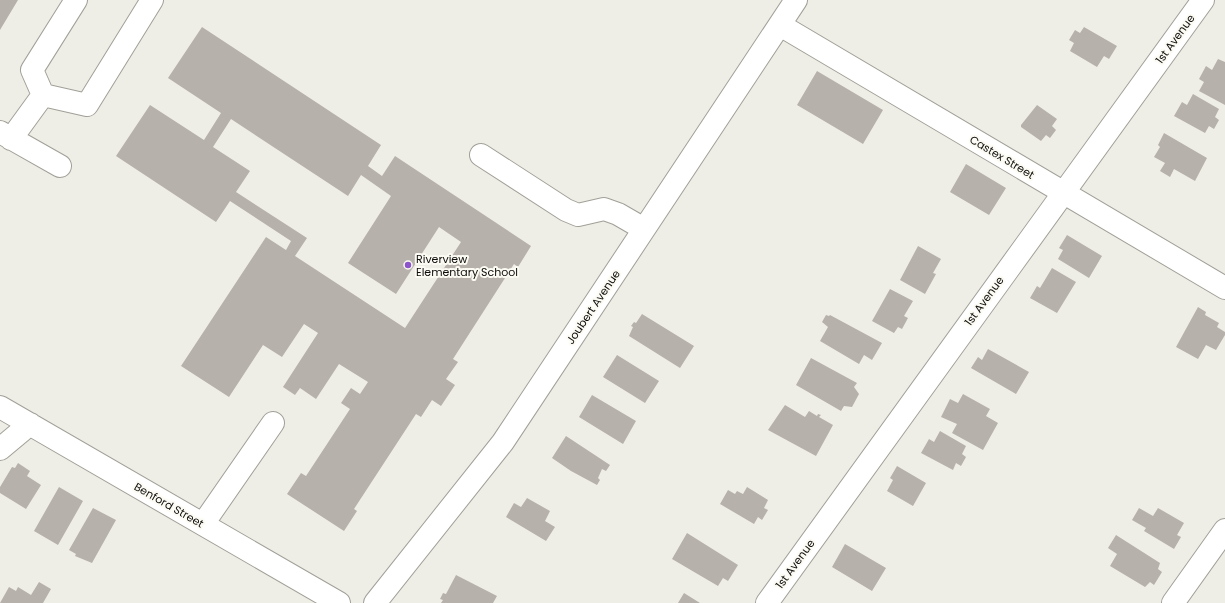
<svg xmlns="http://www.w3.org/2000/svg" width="1225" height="603" font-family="Poppins,sans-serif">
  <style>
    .building { fill: #b6b1aa; fill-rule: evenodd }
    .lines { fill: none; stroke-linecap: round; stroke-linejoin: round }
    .minor-casing { stroke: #a1a098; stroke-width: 24 }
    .minor { stroke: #fff; stroke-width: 22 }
    .poi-dot { fill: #8c54cb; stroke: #fcfbf3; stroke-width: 1.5 }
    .labels { text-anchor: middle; stroke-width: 4; stroke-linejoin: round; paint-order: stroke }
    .street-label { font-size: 11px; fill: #0e0d0b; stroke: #fcfbf3 }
    .poi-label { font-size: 11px; fill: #0e0d0b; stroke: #fcfbf3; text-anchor: start }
  </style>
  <rect width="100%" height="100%" fill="#efeee6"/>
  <path class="building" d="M0,0h18l-18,30z
    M202,27l179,118 -13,21 14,10 13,-20 136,90 -13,21 -4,-3 -61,95 5,3 -12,17 9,6 -14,21 -9,-6 -11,17 -5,-3 -62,95 3,2 -13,20 -57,-37 14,-21 5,3 44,-67 -9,-6 10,-15 9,6 8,-12 -29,-18 -23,35 -16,-11 -5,7 -12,-8 35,-54 -14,-9 -22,33 -19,-12 -34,52 -48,-31 85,-129 20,13 5,-9 -61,-40 -14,21 -100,-66 34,-51 54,35 17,-27 -53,-35zM231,119l117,77 13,-21 30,21 -43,67 48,31 43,-67 22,15 -56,86 -110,-72 12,-18 -71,-46 14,-21 -37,-24z
    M1084,27l33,19 -8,13 -5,-3 -7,11 -27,-16 4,-8 -5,-3 6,-10 5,3z
    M1218,59l7,3v43l-26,-14 5,-9 -5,-3 7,-13 6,4z
    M817,71l66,39 -20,34 -66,-39z
    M1193,94l26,15 -4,8 4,3 -5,9 -5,-3 -4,7 -31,-17 8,-14 5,3z
    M1037,105l20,14 -5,7 4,4 -6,8 -4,-3 -5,6 -20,-14v-2z
    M1164,133l43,25 -12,23 -21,-12 -4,8 -10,-6 5,-8 -11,-6 6,-10 -2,-2z
    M966,164l40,24 -17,27 -39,-23z
    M1067,235l35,21 -13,22 -31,-19 5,-9 -4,-2z
    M918,246l23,13 -8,14 3,1 -11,20 -25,-14z
    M1052,268l24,14 -19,31 -27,-15 7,-12 3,2z
    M890,289l23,12 -9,15 4,2 -6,11 -4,-2 -4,6 -22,-12z
    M1198,307l8,5 -1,3 14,8 -2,4 8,5v3l-9,15 -10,-5 -8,14 -22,-12z
    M642,314l52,32 -14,22 -51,-32 4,-9 -2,-1 3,-4 2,1z
    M826,315l3,1 1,-1 52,28 -10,17 -8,-5 -5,9 -39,-23 8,-14 -6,-5z
    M988,349l41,23 -13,22 -45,-26 7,-11 4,3z
    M617,355l42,26 -14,22 -42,-26z
    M811,358l46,25 -3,4 5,7 -7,13 -8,-1 -3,5 -45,-26z
    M963,394l27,15 -4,7 12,7 -15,27 -31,-17 5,-9 -16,-7 9,-18 8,4z
    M592,395l44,26 -13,23 -44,-27z
    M785,405l20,12 4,-6 8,5 1,-2 3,1 -2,2 14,8 -17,31 -48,-26z
    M940,431l26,15 -4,8 4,3 -5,9 -5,-3 -3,7 -32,-17 8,-14 5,3z
    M566,436l44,29 -4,6 -4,-2 -4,9 2,2 -3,5 -26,-14 -19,-13z
    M18,463l12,8 -3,5 14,9 -15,24 -26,-16v-6l12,-20 3,1z
    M897,466l29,17 -13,23 -26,-15 6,-11 -3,-2z
    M59,487l24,14 -25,44 -24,-14z
    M747,487l21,13 -4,8 4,2 -6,10 -4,-3 -4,7 -34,-20 8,-14 7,4 2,-3 6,3z
    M527,498l23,13 -5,10 10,6 -9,14 -40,-24 8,-14 7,4z
    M93,508l23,12 -24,43 -17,-7 1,-2 -7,-4z
    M1139,508l14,8 5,-8 26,15 -7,12 4,2 -7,12 -30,-18 2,-3 -14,-8z
    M687,533l51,32 -10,16 -5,-3 -5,8 -46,-27z
    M1116,535l44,28 -2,6 4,3 -8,13 -4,-3 -5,5 -35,-21 7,-12 -9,-6z
    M845,544l41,24 -14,23 -40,-24z
    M456,575l41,21 -4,7h-52l2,-3 -3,-1 3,-6 3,1z
    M39,582l12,7 -8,14h-43l9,-16 7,4 2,-4 13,8z
    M684,593l16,10h-22z"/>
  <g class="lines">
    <g class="minor-casing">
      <path id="minor" d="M780,25l445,263
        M43,95l44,10 65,-105
        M43,95l-11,-25 44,-70
        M0,132l60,34
        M11,139l32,-44
        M481,155l85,55 12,5 26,-6 14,5 26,15
        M0,407l339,196
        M0,449l30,-25
        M203,524l70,-101
        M375,603l128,-161 293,-442
        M767,603l436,-603
        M1173,603l52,-73"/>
    </g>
    <use href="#minor" class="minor"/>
  </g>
  <circle class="poi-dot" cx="408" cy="265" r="4"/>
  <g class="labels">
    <g class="street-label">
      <text transform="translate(1175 39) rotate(-54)" y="4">1st Avenue</text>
      <text transform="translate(1002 157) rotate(31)" y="4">Castex Street</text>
      <text transform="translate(984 301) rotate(-54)" y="4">1st Avenue</text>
      <text transform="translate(593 307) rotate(-56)" y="4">Joubert Avenue</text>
      <text transform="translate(169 505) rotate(30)" y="4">Benford Street</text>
      <text transform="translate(795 564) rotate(-54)" y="4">1st Avenue</text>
    </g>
    <g class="poi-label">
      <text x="416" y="263">Riverview<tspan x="416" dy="13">Elementary School</tspan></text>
    </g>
  </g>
</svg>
